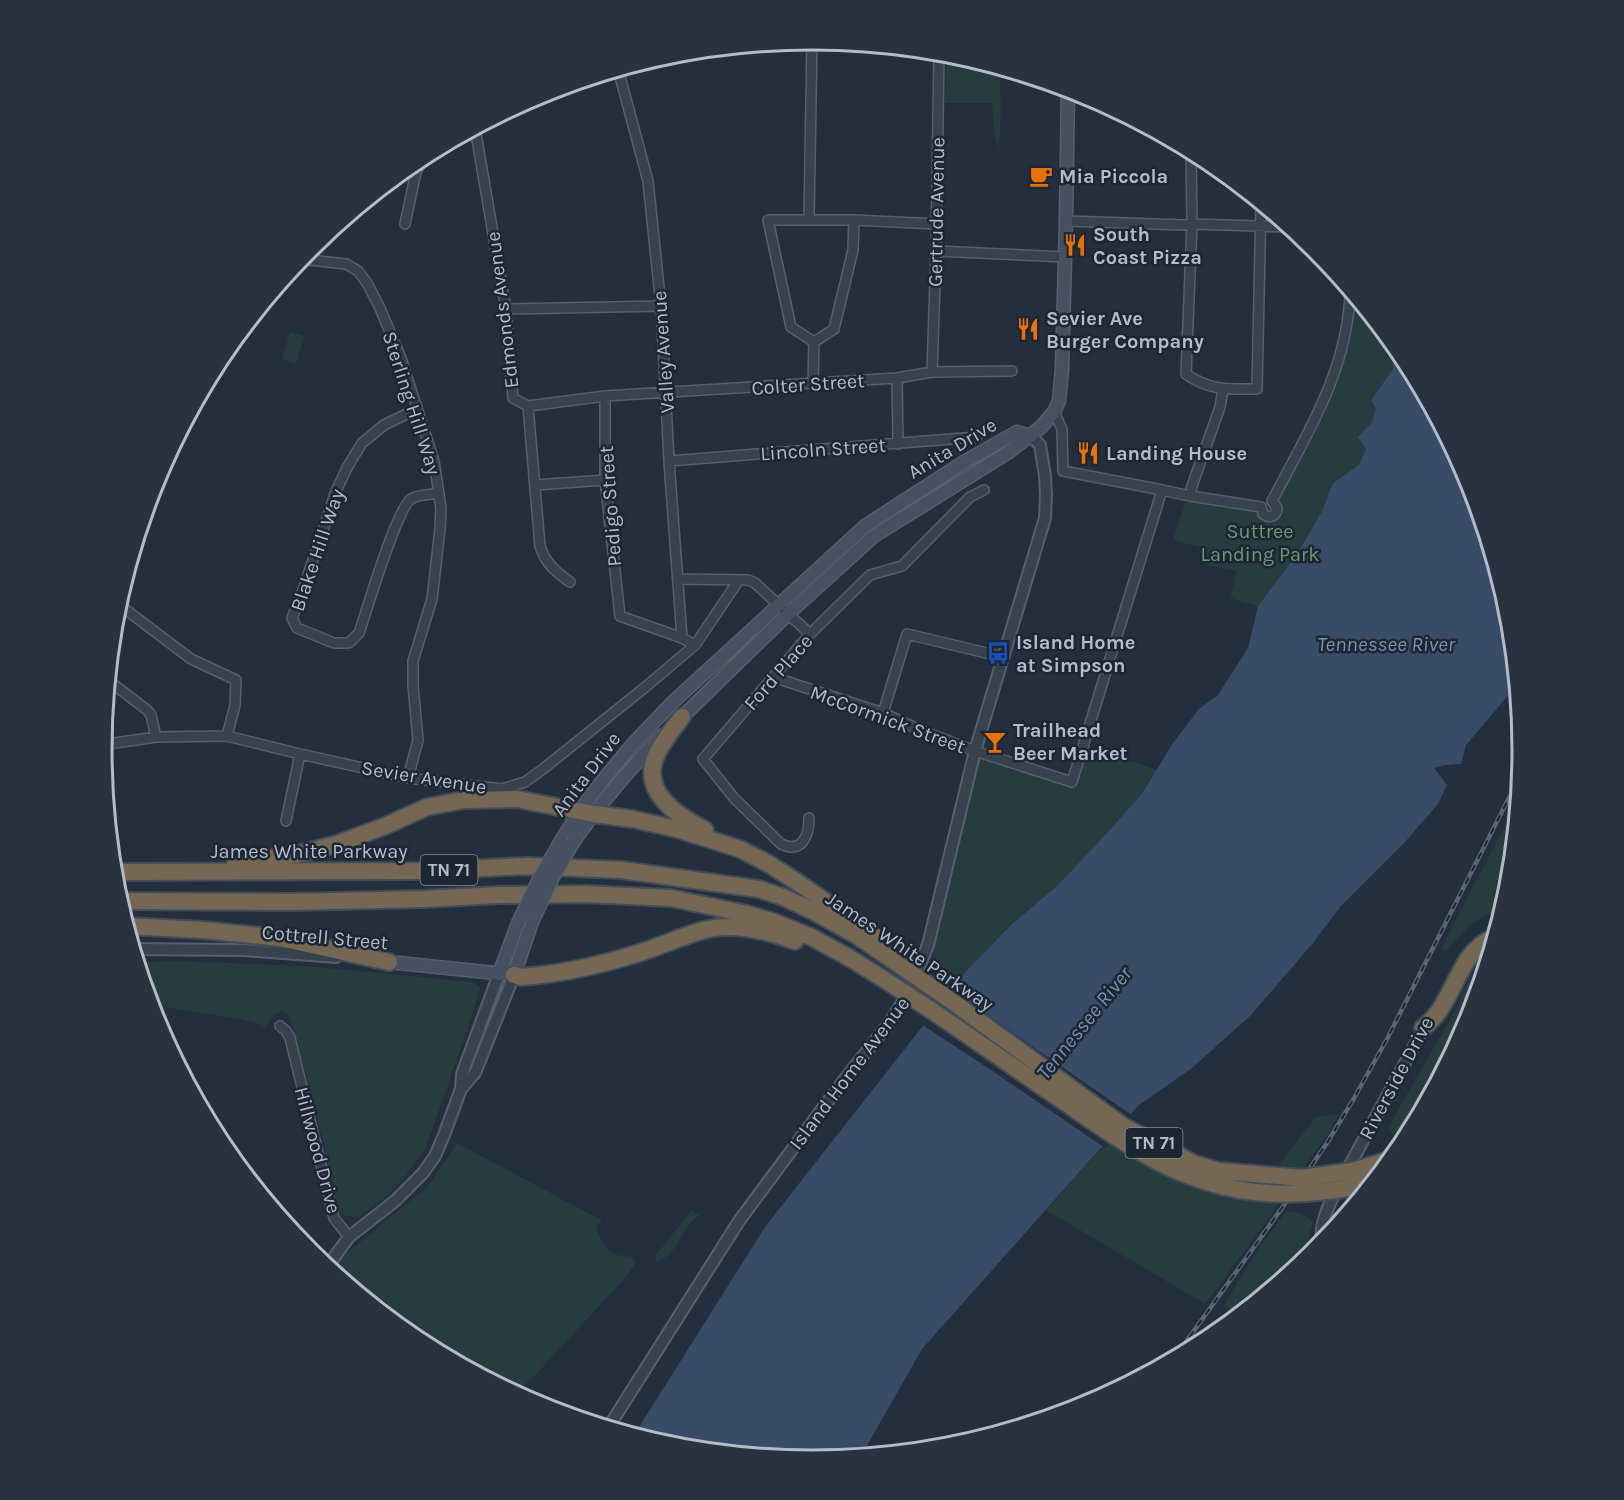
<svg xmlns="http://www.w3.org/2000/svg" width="1624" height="1500" font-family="Karla,sans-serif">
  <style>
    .green { fill: #263c3f }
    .water { fill: #394c67 }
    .pier { fill: #242f3e }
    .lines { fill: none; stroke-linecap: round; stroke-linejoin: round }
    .minor-casing { stroke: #565f6c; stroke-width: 12 }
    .tertiary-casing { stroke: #565f6c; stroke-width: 14 }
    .secondary-casing { stroke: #565f6c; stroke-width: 15 }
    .motorway-casing { stroke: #434c59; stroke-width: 20 }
    .minor { stroke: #38414e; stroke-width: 9 }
    .tertiary { stroke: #38414e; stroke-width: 10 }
    .secondary { stroke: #465061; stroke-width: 12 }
    .motorway { stroke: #746855; stroke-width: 16 }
    .rail-casing { stroke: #5a6575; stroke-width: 4.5 }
    .rail { stroke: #1d2633; stroke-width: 2; stroke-dasharray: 7; stroke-linecap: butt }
    .secondary-bridge-casing { stroke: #565f6c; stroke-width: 15; stroke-linecap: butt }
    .motorway-bridge-casing { stroke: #434c59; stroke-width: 20; stroke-linecap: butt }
    .secondary-bridge { stroke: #465061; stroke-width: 12 }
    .motorway-bridge { stroke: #746855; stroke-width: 16 }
    .labels { text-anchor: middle; stroke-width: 5; stroke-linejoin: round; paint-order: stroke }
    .shield { fill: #1d2633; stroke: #878f9c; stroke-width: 1.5 }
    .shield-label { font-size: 18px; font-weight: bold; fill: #b4bcc9 }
    .poi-label { font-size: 20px; font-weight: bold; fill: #b4bcc9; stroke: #1d2633; text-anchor: start }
    .street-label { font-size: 20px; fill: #b4bcc9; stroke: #1d2633 }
    .park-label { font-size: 20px; fill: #6b9a76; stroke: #1d2633 }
    .water-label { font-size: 21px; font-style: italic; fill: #7c92b1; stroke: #1d2633 }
    .rim { fill: none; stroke: #b4bcc9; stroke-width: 3 }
  </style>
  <rect width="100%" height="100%" fill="#242f3e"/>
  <path class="green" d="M947,52l52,15c2,28 3,56 -1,83l-3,-13 -3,-34h-47z
    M1350,290l45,55 -3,9 1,15 -22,31 5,9 -4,13 -14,15 9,12 -8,16 -26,18 -11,28 -24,43 -40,52 -28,-8 7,-27 -33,-7 1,-16 -32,-8 12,-37 5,-7 72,8 8,-4 65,-128z
    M290,332l14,4 -8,28 -14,-5z
    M1088,746l69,24 -14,22 -35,40 -51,54 -44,37 -46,47 -12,15 -26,-21 51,-207 85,29h9l7,-14z
    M1518,800l-9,89 -6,21c-25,4 -40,22 -55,40l-3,1 -3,-4z
    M1488,959l-19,63 -61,114 -7,2 -7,-2 -5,-6 3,-9 56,-98 24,-50 9,-11z
    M179,961l127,5 167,16 7,6 -8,28 -46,131 -21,30 -24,24 -23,16 -12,-1 -9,-7 -13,-65 -25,-95 -10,-33 -7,-5 -8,3 -9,14 -5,-4 -19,-5 -91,-14 -13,-43z
    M1339,1114l-12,21 -66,94 -56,75 -159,-94 62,-69 53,31 49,21 43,5 63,-81z
    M457,1143l144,77 -5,9c5,10 10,24 22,26 6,2 9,0 15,3l2,6 -9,13 -88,95 -23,22 -98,-53 -84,-69 9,-15 86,-71z
    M691,1211l9,4c-19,10 -21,41 -43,46l-2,-5z
    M1295,1212l10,4 8,6c-4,12 -7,22 -2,34l-74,60 -13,-11c18,-32 39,-63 61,-92z"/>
  <path class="water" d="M1395,345l8,10 66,123 40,134 7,69 -5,11 -45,53 -5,19 -15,1 -12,3 13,17 -9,19 -33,38 -65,65 -27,36 -62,72 -59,53 -53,37 -217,244 -61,107 -49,5 -139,-14 -39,-12 131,-208 190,-242 12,-15 46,-47 44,-37 51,-54 35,-40 30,-49 26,-34 19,-14 30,-47 10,-42 40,-53 24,-42 11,-28 26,-18 7,-16 -8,-12 14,-15 4,-13 -5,-9 22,-31 -1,-16z"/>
  <path class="pier" d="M949,988l67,47 117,81 -28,32 -111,-76 -73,-48z"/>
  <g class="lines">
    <g class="minor-casing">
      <path id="minor" d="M618,69l30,112 13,125 8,155 13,177
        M1067,97l26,1
        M475,128l31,181 7,89 15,8 12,140c5,17 16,26 30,36
        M1191,150l1,74 -6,150c24,17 43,15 71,15l4,-186
        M809,219l3,-180
        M1066,221l118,4 8,-1 97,3
        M405,224l11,-52 9,-17
        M936,251l129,6
        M300,259l46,5 12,7 9,12 12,23 22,52 33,103 7,47 -1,21 -8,70 -19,62v24l5,55 -10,38
        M506,309l155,-3
        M814,342l-23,-15 -23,-107h86l82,4
        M814,342l20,-13 19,-79 1,-30
        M932,372l4,-121 3,-199
        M897,378l1,66
        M813,383l1,-41
        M605,396v84l15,136 62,22 13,7
        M528,406l77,-10 292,-18 35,-6 80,-1
        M417,409l-33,16 -22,18 -14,23 -12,25 -34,102 -10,25 5,10 37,15h15l10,-10c8,-23 37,-123 52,-134 7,-5 20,-4 28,-6
        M1054,412l8,17 1,42 99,19
        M669,461l308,-24
        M535,485l70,-5
        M1190,496l71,11
        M1272,501c35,-67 77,-133 78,-211
        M1261,507l2,7c7,5 14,2 14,-6l-5,-7
        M678,579l70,1 7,3 55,51
        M117,603l74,56 45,21 -1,25 -8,31
        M773,677l110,36 35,16 57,22 97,31 90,-292 28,6 2,-10 28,-79 3,-18
        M108,680l39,30 4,5 5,22
        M883,713l24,-79 96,23
        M101,745l55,-8 71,-1 73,18 108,24 94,11 23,-7 18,-13 100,-80 52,-44 44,-65
        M809,818c0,18 -7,36 -28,26l-47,-46 -31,-39 107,-125 60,-59 32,-9 68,-69 14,-7
        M286,821l14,-67
        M280,1026l6,5 4,7 44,180 15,19"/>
    </g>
    <g class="tertiary-casing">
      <path id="tertiary" d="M133,949l111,1 92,7
        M461,1089l14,-16 39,-98
        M1345,1174l81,-150
        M1322,1244c-3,-20 7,-40 16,-56
        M327,1267l22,-30 46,-36 28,-28 12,-17 9,-21 17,-46 1,-15 37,-100
        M608,1428l131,-207 98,-132 52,-66 19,-29 20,-49 47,-194 70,-233 1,-23 -1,-19 -5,-31 -9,-9"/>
    </g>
    <g class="secondary-casing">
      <path id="secondary" d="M678,721l110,-107 86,-78 135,-84 32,-25 13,-15 5,-11 3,-32 4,-148 2,-133
        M561,841l19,-31 23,-30 29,-35 41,-43 192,-176 99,-64 53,-30 14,4
        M574,841c27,-38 56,-73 89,-106
        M389,962l125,13 18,-53
        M499,974l19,-51"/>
    </g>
    <g class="motorway-casing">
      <path id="motorway" d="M682,717c-9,12 -20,25 -26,39 -16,36 22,60 49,74
        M235,864l64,-10 38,-10 48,-18 42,-19 37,-7 53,-1 77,15 38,5 45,10 63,20 29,15 28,18
        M113,872l306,-1 108,-5 95,4 137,19 24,8
        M119,901l171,1 134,-3 75,-4 86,-1 86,4 76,16 27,8 37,15 37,20
        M126,926l77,4 77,8 109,24
        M514,975l7,2c40,-3 80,-12 118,-24 22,-7 43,-17 65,-23 29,-8 64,1 91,11
        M1423,1028c6,-5 12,-11 16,-17 18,-25 24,-62 56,-74"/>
    </g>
    <use href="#minor" class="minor"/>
    <use href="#tertiary" class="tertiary"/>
    <use href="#secondary" class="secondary"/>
    <use href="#motorway" class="motorway"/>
    <g class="rail-casing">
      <path id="rail" d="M1173,1360l124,-173 30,-44 26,-43 34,-61 134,-265"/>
    </g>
    <use href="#rail" class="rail"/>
    <g class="secondary-bridge-casing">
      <path id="secondary-bridge" d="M532,922l21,-45 21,-36
        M518,923l21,-44 22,-38"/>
    </g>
    <g class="motorway-bridge-casing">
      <path id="motorway-bridge" d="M797,882l76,52
        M783,897l30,14 43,24 97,67 170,124 72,38 24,7 83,7 51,-7 39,-12
        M848,957c73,44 142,94 212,142 48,33 98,70 154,85 52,15 107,11 158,-1"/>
    </g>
    <use href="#secondary-bridge" class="secondary-bridge"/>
    <use href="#motorway-bridge" class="motorway-bridge"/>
  </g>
  <defs>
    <g id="cafe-bare" transform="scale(1.8)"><path d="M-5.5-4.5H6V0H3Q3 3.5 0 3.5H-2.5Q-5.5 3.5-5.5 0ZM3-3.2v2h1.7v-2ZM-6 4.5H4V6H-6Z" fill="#e8710a" stroke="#1d2633" stroke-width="2.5" paint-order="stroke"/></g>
    <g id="restaurant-bare" transform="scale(1.8)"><path d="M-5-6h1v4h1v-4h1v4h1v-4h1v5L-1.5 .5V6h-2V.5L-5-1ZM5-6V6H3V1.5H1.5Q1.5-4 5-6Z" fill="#e8710a" stroke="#1d2633" stroke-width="2.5" paint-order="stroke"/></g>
    <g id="bus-bare" transform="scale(1.8)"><path d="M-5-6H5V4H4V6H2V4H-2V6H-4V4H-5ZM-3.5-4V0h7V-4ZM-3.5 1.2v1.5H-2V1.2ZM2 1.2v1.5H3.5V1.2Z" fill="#1a4fb4" stroke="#1d2633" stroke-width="2.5" paint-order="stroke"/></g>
    <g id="bar-bare" transform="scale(1.8)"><path d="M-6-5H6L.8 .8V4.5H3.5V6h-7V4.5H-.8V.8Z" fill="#e8710a" stroke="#1d2633" stroke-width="2.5" paint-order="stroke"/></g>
  </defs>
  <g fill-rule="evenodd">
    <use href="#cafe-bare" x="1041" y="176"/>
    <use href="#restaurant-bare" x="1075" y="245"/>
    <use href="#restaurant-bare" x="1028" y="329"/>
    <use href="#restaurant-bare" x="1088" y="453"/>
    <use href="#bus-bare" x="998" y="653"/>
    <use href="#bar-bare" x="995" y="742"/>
  </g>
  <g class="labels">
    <g class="shield">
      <rect x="420.5" y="855" width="57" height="30" rx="4.5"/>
      <rect x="1125.5" y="1128" width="57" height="30" rx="4.5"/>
    </g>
    <g class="shield-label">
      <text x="449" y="876">TN 71</text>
      <text x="1154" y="1149">TN 71</text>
    </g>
    <g class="poi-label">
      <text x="1059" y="183">Mia Piccola</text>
      <text x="1093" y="241">South<tspan x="1093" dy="23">Coast Pizza</tspan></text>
      <text x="1046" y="325">Sevier Ave<tspan x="1046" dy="23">Burger Company</tspan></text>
      <text x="1106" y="460">Landing House</text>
      <text x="1016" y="649">Island Home<tspan x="1016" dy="23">at Simpson</tspan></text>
      <text x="1013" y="737">Trailhead<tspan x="1013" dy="23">Beer Market</tspan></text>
    </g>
    <g class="street-label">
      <text transform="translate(936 212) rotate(-89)" y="7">Gertrude Avenue</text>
      <text transform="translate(502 310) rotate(-97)" y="7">Edmonds Avenue</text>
      <text transform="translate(663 352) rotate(-94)" y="7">Valley Avenue</text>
      <text transform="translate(808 384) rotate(-4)" y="7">Colter Street</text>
      <text transform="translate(412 403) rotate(72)" y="7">Sterling Hill Way</text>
      <text transform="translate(952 448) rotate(-31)" y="7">Anita Drive</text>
      <text transform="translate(823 449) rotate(-4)" y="7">Lincoln Street</text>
      <text transform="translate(610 506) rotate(-94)" y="7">Pedigo Street</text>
      <text transform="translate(317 550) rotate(-71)" y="7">Blake Hill Way</text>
      <text transform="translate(778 672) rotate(-49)" y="7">Ford Place</text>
      <text transform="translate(888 719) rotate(20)" y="7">McCormick Street</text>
      <text transform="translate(586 774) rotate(-53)" y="7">Anita Drive</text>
      <text transform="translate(424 777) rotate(9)" y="7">Sevier Avenue</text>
      <text x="309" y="858">James White Parkway</text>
      <text transform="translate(325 937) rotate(5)" y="7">Cottrell Street</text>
      <text transform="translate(910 951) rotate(34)" y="7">James White Parkway</text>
      <text transform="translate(849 1073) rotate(-53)" y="7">Island Home Avenue</text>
      <text transform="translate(1396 1078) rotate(-62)" y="7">Riverside Drive</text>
      <text transform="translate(318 1150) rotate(75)" y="7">Hillwood Drive</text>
    </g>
    <g class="park-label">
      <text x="1260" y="538">Suttree<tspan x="1260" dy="23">Landing Park</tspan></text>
    </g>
    <g class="water-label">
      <text x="1386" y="651">Tennessee River</text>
      <text transform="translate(1084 1023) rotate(-51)" y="7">Tennessee River</text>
    </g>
  </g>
  <path d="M0 0H1624V1500H0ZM112 750a700 700 0 1 1 1400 0a700 700 0 1 1-1400 0Z" fill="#29323f" fill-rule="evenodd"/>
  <path class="rim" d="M112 750a700 700 0 1 1 1400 0a700 700 0 1 1-1400 0Z"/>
</svg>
